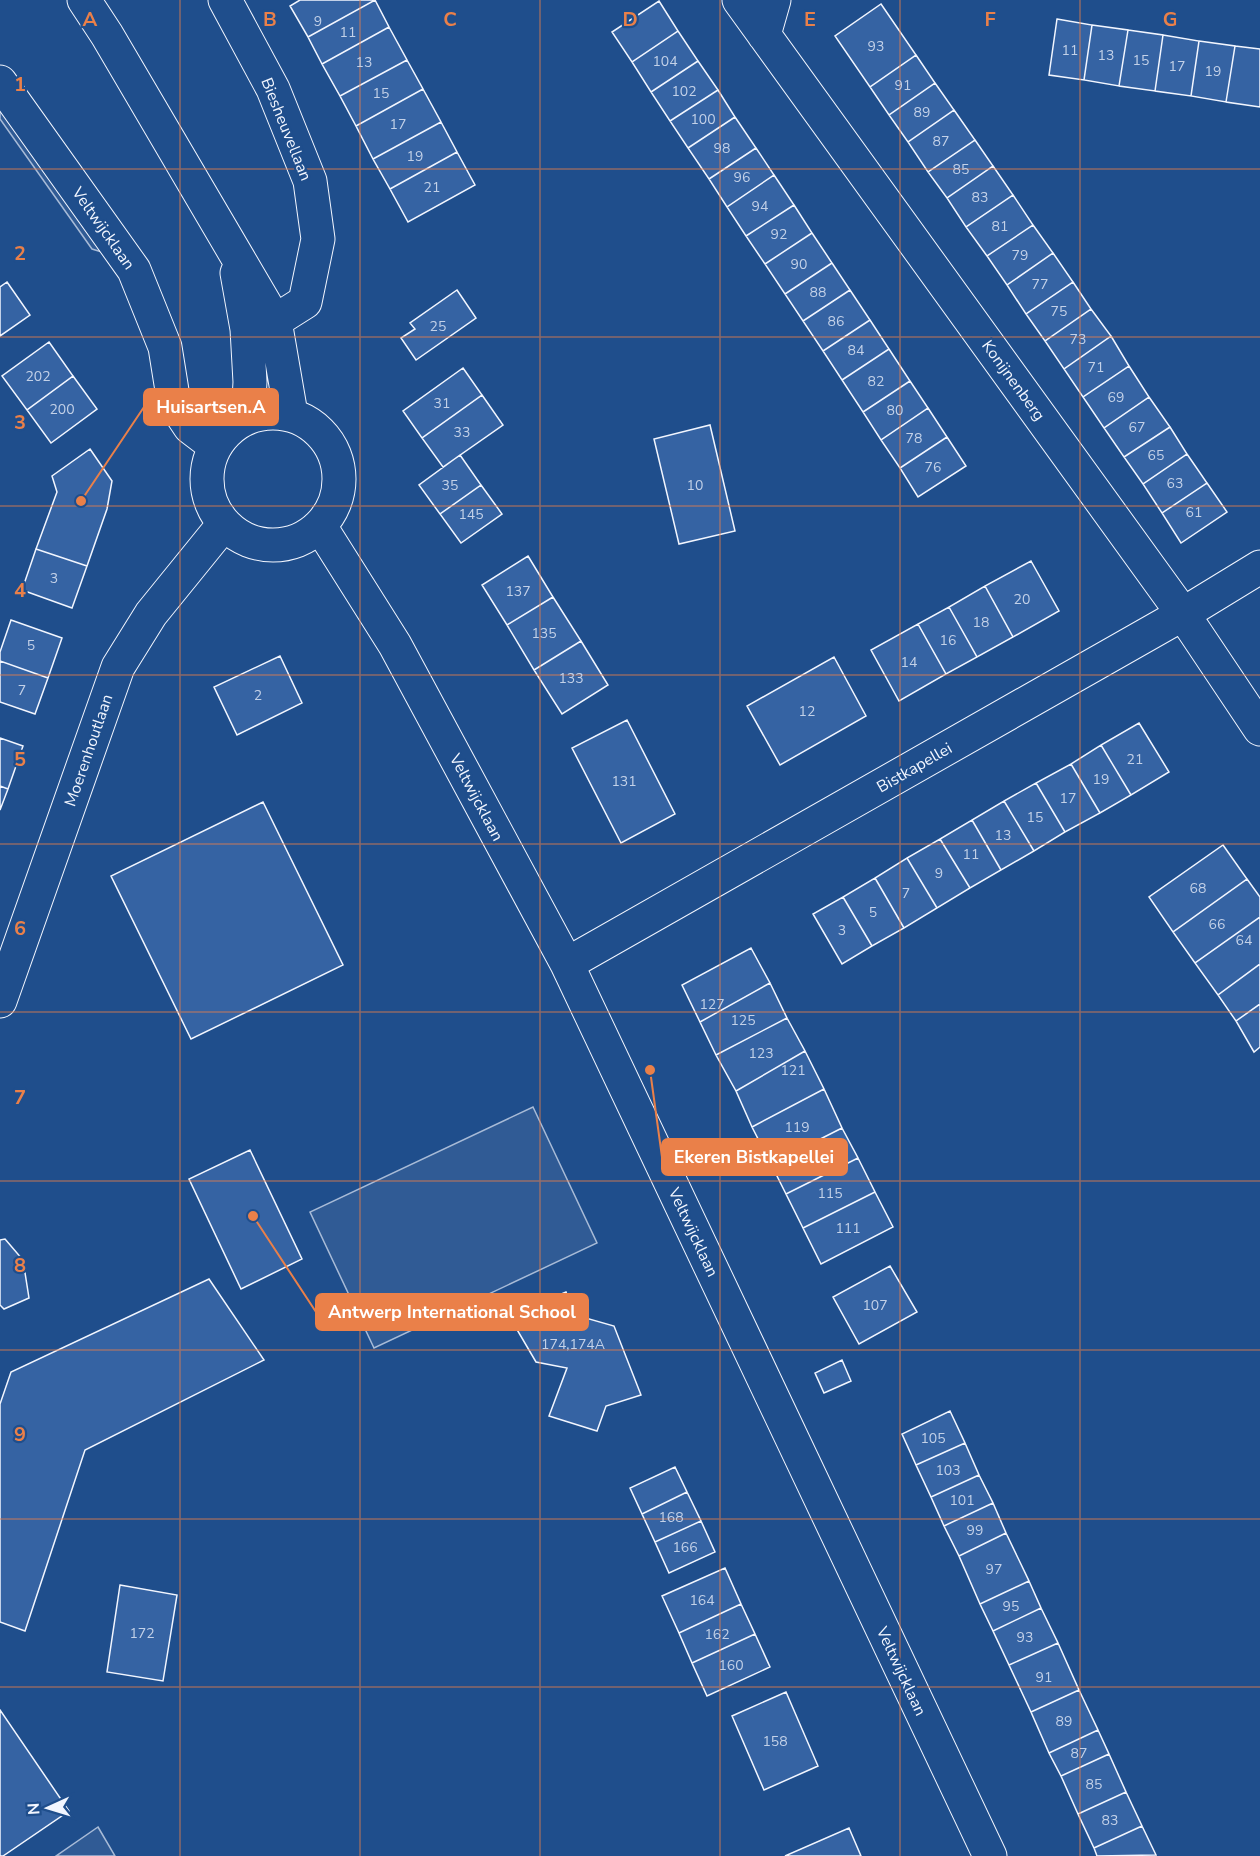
<svg xmlns="http://www.w3.org/2000/svg" width="1260" height="1856" font-family="'Nunito Sans',sans-serif">
  <style>
    .built { fill: #305b95; stroke: #a8bbd7; stroke-width: 1.5 }
    .building { fill: #3563a3; stroke: #f2f6ff; stroke-width: 1.5 }
    .lines { fill: none; stroke-linecap: round; stroke-linejoin: round }
    .minor-casing { stroke: #f2f6ff; stroke-width: 35 }
    .minor { stroke: #1f4e8c; stroke-width: 33 }
    .grid { fill: none; stroke: #ea8049; stroke-width: 1.5; stroke-opacity: 0.55 }
    .labels { text-anchor: middle; stroke-width: 4.5; stroke-linejoin: round; paint-order: stroke }
    .number-label { font-size: 14px; fill: #c3d1e8 }
    .street-label { font-size: 16px; fill: #f2f6ff; stroke: #1f4e8c }
    .grid-label { font-size: 20px; text-anchor: middle; font-weight: bold; fill: #ea8049; stroke: #1f4e8c; stroke-width: 4.5; stroke-linejoin: round; paint-order: stroke }
    .leader { fill: none; stroke: #ea8049; stroke-width: 2 }
    .callout-dot { fill: #ea8049; stroke: #1f4e8c; stroke-width: 2 }
    .callout { fill: #ea8049; stroke: #ea8049; stroke-width: 2 }
    .callout-label { font-size: 18px; text-anchor: middle; font-weight: bold; fill: #fff }
  </style>
  <rect width="100%" height="100%" fill="#1f4e8c"/>
  <path class="built" d="M0,102l105,151 -13,-4 -92,-130z
    M533,1107l64,136 -223,105 -64,-136z
    M98,1827l17,29h-59z"/>
  <path class="building" d="M300,0h75l-67,37 -18,-31z
    M375,0l14,27 -67,37 -14,-27z
    M659,1l19,30 -46,31 -20,-30z
    M881,4l35,51 -46,32 -35,-51z
    M1057,19l35,6 -8,55 -35,-5z
    M1092,25l36,5 -9,56 -35,-6z
    M389,27l18,33 -67,36 -18,-32z
    M1128,30l35,5 -8,56 -36,-5z
    M678,31l20,30 -47,31 -19,-30z
    M1163,35l36,6 -8,55 -36,-5z
    M1199,41l36,5 -9,56 -35,-6z
    M1235,46l25,3v58l-34,-5z
    M916,55l19,28 -46,32 -19,-28z
    M407,60l16,29 -67,37 -16,-30z
    M698,61l20,29 -48,31 -19,-29z
    M935,83l19,27 -46,32 -19,-27z
    M423,89l18,33 -68,37 -17,-33z
    M718,90l17,27 -47,31 -18,-27z
    M954,110l21,30 -47,32 -20,-30z
    M735,117l21,31 -47,31 -21,-31z
    M441,122l16,30 -67,37 -17,-30z
    M975,140l18,26 -46,32 -19,-26z
    M756,148l18,27 -47,32 -18,-28z
    M457,152l18,33 -67,37 -18,-33z
    M993,166l20,29 -47,32 -19,-29z
    M774,175l20,30 -48,31 -19,-29z
    M1013,195l20,30 -46,31 -21,-29z
    M794,205l18,28 -47,31 -19,-28z
    M1033,225l20,28 -46,32 -20,-29z
    M812,233l20,30 -47,31 -20,-30z
    M1053,253l20,29 -47,32 -19,-29z
    M832,263l18,27 -47,31 -18,-27z
    M7,282l23,33 -30,21v-49z
    M1073,282l18,27 -46,32 -19,-27z
    M457,290l19,28 -60,42 -15,-22 14,-9 -5,-6z
    M850,290l20,30 -47,31 -20,-30z
    M1091,309l20,27 -47,33 -19,-28z
    M870,320l19,29 -47,31 -19,-29z
    M1111,336l18,30 -46,31 -19,-28z
    M49,342l24,34 -46,34 -25,-34z
    M889,349l21,32 -47,31 -21,-32z
    M1129,366l20,31 -45,31 -21,-31z
    M463,368l19,27 -60,43 -19,-27z
    M73,376l24,33 -46,34 -24,-33z
    M910,381l18,27 -47,32 -18,-28z
    M482,395l21,30 -60,42 -21,-29z
    M1149,397l21,30 -46,30 -20,-29z
    M928,408l19,29 -47,31 -19,-28z
    M710,425l25,106 -56,13 -25,-105z
    M1170,427l17,27 -44,30 -19,-27z
    M947,437l19,29 -48,31 -18,-29z
    M90,449l22,32 -5,28 -20,57 -51,-17 21,-57 -5,-16z
    M1187,454l20,29 -45,30 -19,-29z
    M460,455l21,30 -41,29 -21,-29z
    M1207,483l20,29 -46,31 -19,-30z
    M481,485l21,29 -41,29 -21,-29z
    M36,549l51,17 -15,42 -50,-18z
    M528,556l25,41 -46,28 -25,-40z
    M1031,561l28,50 -46,26 -28,-51z
    M985,586l28,51 -36,20 -28,-50z
    M553,597l28,44 -47,29 -27,-45z
    M949,607l28,50 -31,17 -28,-50z
    M11,620l51,18 -14,40 -48,-17v-9z
    M918,624l28,50 -47,27 -28,-51z
    M581,641l27,44 -46,29 -28,-44z
    M280,656l22,47 -65,32 -23,-48z
    M834,657l32,59 -86,49 -33,-59z
    M0,661l48,17 -13,36 -35,-12z
    M627,720l48,94 -54,29 -49,-95z
    M1139,723l30,49 -38,23 -30,-50z
    M0,738l23,8 -15,43 -8,-3z
    M1101,745l30,50 -31,18 -29,-49z
    M1071,764l29,49 -35,19 -29,-49z
    M1036,783l29,49 -31,19 -30,-50z
    M0,786l8,3 -8,21z
    M1004,801l30,50 -33,19 -29,-50z
    M263,802l80,163 -152,74 -80,-163z
    M972,820l29,50 -31,18 -30,-49z
    M940,839l30,49 -33,20 -30,-50z
    M1223,845l24,34 -74,53 -24,-35z
    M907,858l30,50 -33,20 -29,-50z
    M875,878l29,50 -32,18 -29,-49z
    M1247,879l13,18v20l-65,46 -22,-31z
    M843,897l29,49 -30,18 -29,-50z
    M1260,917v47l-42,31 -23,-32z
    M751,948l19,35 -70,39 -18,-37z
    M1260,964v40l-24,17 -18,-26z
    M770,983l17,35 -71,37 -16,-33z
    M1260,1004v43l-6,5 -18,-31z
    M787,1018l18,33 -69,40 -20,-36z
    M805,1051l19,38 -72,38 -16,-36z
    M824,1089l18,39 -71,36 -19,-37z
    M842,1128l16,30 -72,36 -15,-30z
    M250,1150l52,109 -61,30 -52,-110z
    M858,1158l17,34 -72,36 -17,-34z
    M875,1192l18,35 -72,37 -18,-36z
    M5,1239l18,21 6,38 -25,11 -4,-4v-65z
    M890,1266l27,46 -58,32 -26,-47z
    M209,1279l55,81 -179,90 -60,181 -25,-9v-218l11,-32z
    M566,1292l9,23 39,11 27,69 -35,11 -9,25 -48,-15 18,-48 -31,-6 -27,-46z
    M842,1360l9,21 -27,12 -9,-20z
    M950,1411l15,32 -49,22 -14,-31z
    M965,1443l14,32 -48,22 -15,-32z
    M675,1467l12,25 -45,22 -12,-26z
    M979,1475l14,28 -49,23 -13,-29z
    M687,1492l14,29 -46,21 -13,-28z
    M993,1503l13,30 -47,23 -15,-30z
    M701,1521l14,31 -46,21 -14,-31z
    M1006,1533l23,48 -49,23 -21,-48z
    M725,1568l16,36 -62,29 -17,-37z
    M1029,1581l12,27 -48,23 -13,-27z
    M120,1585l57,10 -14,86 -56,-9z
    M741,1604l14,30 -63,29 -13,-30z
    M1041,1608l17,35 -49,22 -16,-34z
    M755,1634l15,33 -63,29 -15,-33z
    M1058,1643l21,47 -48,22 -22,-47z
    M1079,1690l19,40 -49,23 -18,-41z
    M786,1692l32,74 -54,24 -32,-74z
    M0,1710l69,101 -66,45h-3z
    M1098,1730l11,24 -48,22 -12,-23z
    M1109,1754l17,38 -48,22 -17,-38z
    M1126,1792l16,34 -48,22 -16,-34z
    M1142,1826l14,29 -59,1 -3,-8z
    M849,1828l12,28h-76z"/>
  <g class="lines">
    <g class="minor-casing">
      <path id="minor" d="M84,0l23,35 168,286 16,93
        M225,0l48,89 37,92 8,58 -13,63 -30,19
        M739,0l444,614 77,115
        M764,35l10,-35
        M0,82l134,188 31,77 9,56 16,24 25,19
        M237,273l10,56 3,53 -2,35
        M207 479a66 66 0 1 1 132 0a66 66 0 1 1-132 0Z
        M320,526l75,119 172,319 423,892
        M567,964l616,-350 77,-47
        M0,1001l118,-334 33,-53 73,-90"/>
    </g>
    <use href="#minor" class="minor"/>
  </g>
  <path class="grid" d="M180,0v1856M360,0v1856M540,0v1856M720,0v1856M900,0v1856M1080,0v1856M0,169h1260M0,337h1260M0,506h1260M0,675h1260M0,844h1260M0,1012h1260M0,1181h1260M0,1350h1260M0,1519h1260M0,1687h1260"/>
  <g class="labels">
    <g class="number-label">
      <text x="318" y="26">9</text>
      <text x="348" y="37">11</text>
      <text x="876" y="51">93</text>
      <text x="1070" y="55">11</text>
      <text x="1106" y="60">13</text>
      <text x="1141" y="65">15</text>
      <text x="665" y="66">104</text>
      <text x="364" y="67">13</text>
      <text x="1177" y="71">17</text>
      <text x="1213" y="76">19</text>
      <text x="903" y="90">91</text>
      <text x="684" y="96">102</text>
      <text x="381" y="98">15</text>
      <text x="922" y="117">89</text>
      <text x="703" y="124">100</text>
      <text x="398" y="129">17</text>
      <text x="941" y="146">87</text>
      <text x="722" y="153">98</text>
      <text x="415" y="161">19</text>
      <text x="961" y="174">85</text>
      <text x="742" y="182">96</text>
      <text x="432" y="192">21</text>
      <text x="980" y="202">83</text>
      <text x="760" y="211">94</text>
      <text x="1000" y="231">81</text>
      <text x="779" y="239">92</text>
      <text x="1020" y="260">79</text>
      <text x="799" y="269">90</text>
      <text x="1040" y="289">77</text>
      <text x="818" y="297">88</text>
      <text x="1059" y="316">75</text>
      <text x="836" y="326">86</text>
      <text x="438" y="331">25</text>
      <text x="1078" y="344">73</text>
      <text x="856" y="355">84</text>
      <text x="1096" y="372">71</text>
      <text x="38" y="381">202</text>
      <text x="876" y="386">82</text>
      <text x="1116" y="402">69</text>
      <text x="442" y="408">31</text>
      <text x="62" y="414">200</text>
      <text x="895" y="415">80</text>
      <text x="1137" y="432">67</text>
      <text x="462" y="437">33</text>
      <text x="914" y="443">78</text>
      <text x="1156" y="460">65</text>
      <text x="933" y="472">76</text>
      <text x="1175" y="488">63</text>
      <text x="450" y="490">35</text>
      <text x="695" y="490">10</text>
      <text x="1194" y="517">61</text>
      <text x="471" y="519">145</text>
      <text x="54" y="583">3</text>
      <text x="518" y="596">137</text>
      <text x="1022" y="604">20</text>
      <text x="981" y="627">18</text>
      <text x="544" y="638">135</text>
      <text x="948" y="645">16</text>
      <text x="31" y="650">5</text>
      <text x="909" y="667">14</text>
      <text x="571" y="683">133</text>
      <text x="22" y="695">7</text>
      <text x="258" y="700">2</text>
      <text x="807" y="716">12</text>
      <text x="1135" y="764">21</text>
      <text x="1101" y="784">19</text>
      <text x="624" y="786">131</text>
      <text x="1068" y="803">17</text>
      <text x="1035" y="822">15</text>
      <text x="1003" y="840">13</text>
      <text x="971" y="859">11</text>
      <text x="939" y="878">9</text>
      <text x="1198" y="893">68</text>
      <text x="906" y="898">7</text>
      <text x="873" y="917">5</text>
      <text x="1217" y="929">66</text>
      <text x="842" y="935">3</text>
      <text x="1244" y="945">64</text>
      <text x="712" y="1009">127</text>
      <text x="743" y="1025">125</text>
      <text x="761" y="1058">123</text>
      <text x="793" y="1075">121</text>
      <text x="797" y="1132">119</text>
      <text x="830" y="1198">115</text>
      <text x="848" y="1233">111</text>
      <text x="875" y="1310">107</text>
      <text x="573" y="1349">174,174A</text>
      <text x="933" y="1443">105</text>
      <text x="948" y="1475">103</text>
      <text x="962" y="1505">101</text>
      <text x="671" y="1522">168</text>
      <text x="975" y="1535">99</text>
      <text x="685" y="1552">166</text>
      <text x="994" y="1574">97</text>
      <text x="702" y="1605">164</text>
      <text x="1011" y="1611">95</text>
      <text x="142" y="1638">172</text>
      <text x="717" y="1639">162</text>
      <text x="1025" y="1642">93</text>
      <text x="731" y="1670">160</text>
      <text x="1044" y="1682">91</text>
      <text x="1064" y="1726">89</text>
      <text x="775" y="1746">158</text>
      <text x="1079" y="1758">87</text>
      <text x="1094" y="1789">85</text>
      <text x="1110" y="1825">83</text>
    </g>
    <g class="street-label">
      <text transform="translate(287 129) rotate(68)" y="6">Biesheuvellaan</text>
      <text transform="translate(104 228) rotate(55)" y="6">Veltwijcklaan</text>
      <text transform="translate(1014 380) rotate(54)" y="6">Konijnenberg</text>
      <text transform="translate(88 750) rotate(-71)" y="6">Moerenhoutlaan</text>
      <text transform="translate(914 767) rotate(-30)" y="6">Bistkapellei</text>
      <text transform="translate(477 797) rotate(62)" y="6">Veltwijcklaan</text>
      <text transform="translate(694 1232) rotate(65)" y="6">Veltwijcklaan</text>
      <text transform="translate(902 1671) rotate(65)" y="6">Veltwijcklaan</text>
    </g>
  </g>
  <g class="grid-label">
    <text x="90" y="26">A</text>
    <text x="270" y="26">B</text>
    <text x="450" y="26">C</text>
    <text x="630" y="26">D</text>
    <text x="810" y="26">E</text>
    <text x="990" y="26">F</text>
    <text x="1170" y="26">G</text>
    <text x="20" y="91">1</text>
    <text x="20" y="260">2</text>
    <text x="20" y="429">3</text>
    <text x="20" y="597">4</text>
    <text x="20" y="766">5</text>
    <text x="20" y="935">6</text>
    <text x="20" y="1104">7</text>
    <text x="20" y="1272">8</text>
    <text x="20" y="1441">9</text>
  </g>
  <path class="leader" d="M81 501L144 407M650 1070L662 1157M253 1216L316 1312"/>
  <g class="callout-dot">
    <circle cx="81" cy="501" r="6"/>
    <circle cx="650" cy="1070" r="6"/>
    <circle cx="253" cy="1216" r="6"/>
  </g>
  <g class="callout">
    <rect x="144" y="389" width="134" height="36" rx="6"/>
    <rect x="662" y="1139" width="185" height="36" rx="6"/>
    <rect x="316" y="1294" width="272" height="36" rx="6"/>
  </g>
  <g class="callout-label">
    <text x="211" y="413">Huisartsen.A</text>
    <text x="754" y="1163">Ekeren Bistkapellei</text>
    <text x="452" y="1318">Antwerp International School</text>
  </g>
  <g transform="translate(48 1808) rotate(266)" stroke="#1f4e8c" stroke-width="4.5" paint-order="stroke">
  <path d="M0-4.5L10 22L0 15L-10 22Z" fill="#f2f6ff"/>
  <text y="-9" font-size="16" font-weight="bold" text-anchor="middle" fill="#f2f6ff">N</text>
  </g>
</svg>
